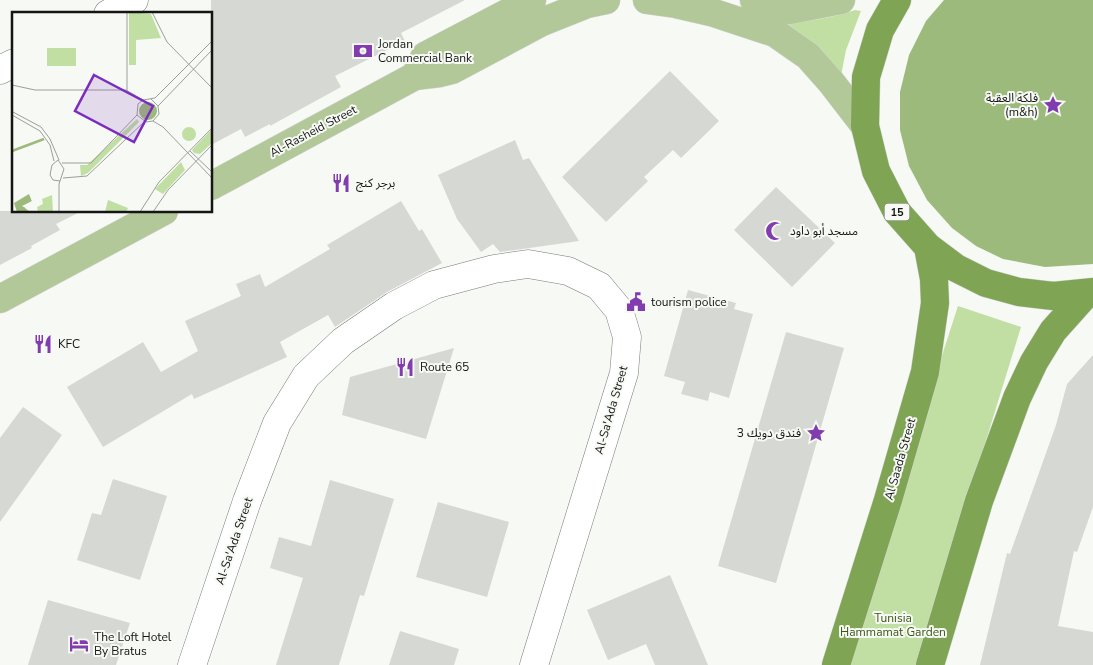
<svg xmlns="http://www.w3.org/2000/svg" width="1093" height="665" font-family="'Nunito Sans','Noto Sans Arabic',sans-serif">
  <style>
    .green { fill: #c1dfa3 }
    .water { fill: #9dba7d }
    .building { fill: #d6d9d3 }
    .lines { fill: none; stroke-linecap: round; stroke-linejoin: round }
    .minor-casing { stroke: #797b77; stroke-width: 29 }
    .major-casing { stroke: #d5d5d5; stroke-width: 29 }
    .highway-casing { stroke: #d5d5d5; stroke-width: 29 }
    .minor { stroke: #fff; stroke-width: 28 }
    .major { stroke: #b2c898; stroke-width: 28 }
    .highway { stroke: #7fa454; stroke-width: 28 }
    .labels { text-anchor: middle; stroke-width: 4; stroke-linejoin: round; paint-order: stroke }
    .shield { fill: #f6f9f4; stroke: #585a57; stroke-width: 1 }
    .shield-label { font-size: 11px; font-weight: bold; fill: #151614 }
    .poi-label { font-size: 12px; fill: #151614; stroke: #f6f9f4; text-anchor: start }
    .street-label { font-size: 12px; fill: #151614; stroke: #f6f9f4 }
    .park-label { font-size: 12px; fill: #3b5615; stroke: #f6f9f4 }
    .inset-river { fill: none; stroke: #9dba7d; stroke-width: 2.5 }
    .inset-road { fill: none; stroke: #9c9e9a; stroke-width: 1 }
    .view { fill: #7b2cbf; fill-opacity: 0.15; stroke: #7b2cbf; stroke-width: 2.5 }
    .inset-edge { fill: none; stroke: #151614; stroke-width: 2.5 }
  </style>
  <rect width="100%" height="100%" fill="#f6f9f4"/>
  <path class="green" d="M708,0l76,20h30l25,-5 16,-5 6,1 -15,39 -6,31z
    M958,306l63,21 -70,227 -33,111h-76z"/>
  <path class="water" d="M944,0h149v264l-48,3 -42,-8 -27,-13 -24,-18 -25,-28 -18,-34 -9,-36v-38l9,-37 17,-34z"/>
  <path class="building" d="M211,0h254l-64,33 4,8 -70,35 6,11 -71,39v-2l-25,13 -4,-8 -30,16z
    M670,71l49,50 -38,37 -8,-8 -29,27 4,4 -42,41 -44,-45z
    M515,140l8,20 6,-2 50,83 -79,11 -7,-8 -12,8 -24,-33 -19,-44z
    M776,187l59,56 -43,44 -58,-57z
    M401,201l18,30 3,-2 20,34 -55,29 -52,35 -7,-12 -48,27 7,15 -93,42 -2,-5 -89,53 -36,-60 76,-45 18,30 37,-21 -13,-30 56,-25 -5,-12 24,-10 5,13 65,-38 -3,-4z
    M0,211h82l-26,13 4,6 -29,16 1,2 -32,17z
    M688,290l48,13 -2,6 19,5 -24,84 -19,-6 -2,9 -27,-7 4,-12 -21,-6z
    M786,332l58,16 -68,235 -58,-17z
    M454,348l-28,91 -84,-24 8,-38z
    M1093,355v152l-16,45 -3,-1 -16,75 35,6v33h-113l27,-112 3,1 46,-129 11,-41z
    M23,407l39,28 -62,87v-84z
    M113,479l54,17 -27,84 -63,-20 15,-47 9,2z
    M330,480l64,19 -30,97 -4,-1 -21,70h-63l27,-87 -33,-10 9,-31 32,9z
    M438,502l71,20 -22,75 -71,-20z
    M670,575l38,90h-53l-9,-21 -38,16 -21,-50z
    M48,600l82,23 -14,42h-88z
    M400,631l59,18 -5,16h-65z"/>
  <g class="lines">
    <g class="minor-casing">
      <path id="minor" d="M108,14l26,-14
        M0,70l14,-7
        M192,665l55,-164 30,-78 29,-47 37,-35 51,-35 40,-21 60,-16 34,-5 40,7 31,15 20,24 8,27 -3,36 -90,292"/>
    </g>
    <g class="major-casing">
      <path id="major" d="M647,0l29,4 35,8 64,21 33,23 23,26 34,44
        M754,0l36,10 51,-10
        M415,76l10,-20 107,-56
        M211,186l204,-110 25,-3 12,-3 90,-48 45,-18 19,-4
        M0,299l164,-88"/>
    </g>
    <g class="highway-casing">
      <path id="highway" d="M897,0l-17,30 -14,47 -1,49 11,45 21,41 31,35 28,21 30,15 33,9 34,4 40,-4
        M836,665l52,-165 37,-128 10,-69 -1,-24 -6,-32
        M930,665l49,-164 38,-103 17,-36 19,-31 34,-38"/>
    </g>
    <use href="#minor" class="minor"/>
    <use href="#major" class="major"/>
    <use href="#highway" class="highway"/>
  </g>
  <defs>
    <g id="bank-bare" transform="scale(1.5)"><path d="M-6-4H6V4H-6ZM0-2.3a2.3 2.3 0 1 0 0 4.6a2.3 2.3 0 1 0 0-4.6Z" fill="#823caf" stroke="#f6f9f4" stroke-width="2.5" paint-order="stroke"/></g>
    <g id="sight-bare" transform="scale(1.5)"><path d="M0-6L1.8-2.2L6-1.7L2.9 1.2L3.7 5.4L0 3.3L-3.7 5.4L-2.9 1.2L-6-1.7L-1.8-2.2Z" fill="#823caf" stroke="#f6f9f4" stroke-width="2.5" paint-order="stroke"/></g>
    <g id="restaurant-bare" transform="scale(1.5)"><path d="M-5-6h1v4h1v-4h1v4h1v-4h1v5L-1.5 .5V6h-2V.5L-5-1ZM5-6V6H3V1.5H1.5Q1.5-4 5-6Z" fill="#823caf" stroke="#f6f9f4" stroke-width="2.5" paint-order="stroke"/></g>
    <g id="mosque-bare" transform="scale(1.5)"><path d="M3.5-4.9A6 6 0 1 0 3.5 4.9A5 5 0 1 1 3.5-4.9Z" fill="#823caf" stroke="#f6f9f4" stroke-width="2.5" paint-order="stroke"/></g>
    <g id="civic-bare" transform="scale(1.5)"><path d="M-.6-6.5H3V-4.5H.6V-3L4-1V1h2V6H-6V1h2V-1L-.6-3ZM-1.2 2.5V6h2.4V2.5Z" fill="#823caf" stroke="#f6f9f4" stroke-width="2.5" paint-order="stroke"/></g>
    <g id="hotel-bare" transform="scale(1.5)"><path d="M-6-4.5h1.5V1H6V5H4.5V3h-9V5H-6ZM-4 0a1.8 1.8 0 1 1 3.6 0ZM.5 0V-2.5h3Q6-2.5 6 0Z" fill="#823caf" stroke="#f6f9f4" stroke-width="2.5" paint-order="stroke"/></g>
  </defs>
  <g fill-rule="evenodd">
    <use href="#bank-bare" x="363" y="51"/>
    <use href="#sight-bare" x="1053" y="105"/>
    <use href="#restaurant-bare" x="341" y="183"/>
    <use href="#mosque-bare" x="775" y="231"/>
    <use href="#civic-bare" x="636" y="302"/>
    <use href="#restaurant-bare" x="43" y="344"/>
    <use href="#restaurant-bare" x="405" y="367"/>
    <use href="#sight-bare" x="816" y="433"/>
    <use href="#hotel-bare" x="79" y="644"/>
  </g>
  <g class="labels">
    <rect class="shield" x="884.5" y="203.5" width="25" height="17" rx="4"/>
    <g class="shield-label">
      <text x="897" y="216">15</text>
    </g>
    <g class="poi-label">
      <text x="378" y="48">Jordan<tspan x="378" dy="14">Commercial Bank</tspan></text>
      <text x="1038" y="102" text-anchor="end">فلكة العقبة<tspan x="1038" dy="14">(m&amp;h)</tspan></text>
      <text x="356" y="187">برجر كنج</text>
      <text x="790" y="235">مسجد أبو داود</text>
      <text x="651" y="306">tourism police</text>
      <text x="58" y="348">KFC</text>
      <text x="420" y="371">Route 65</text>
      <text x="801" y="437" text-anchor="end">فندق دويك 3</text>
      <text x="94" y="641">The Loft Hotel<tspan x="94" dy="14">By Bratus</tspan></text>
    </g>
    <g class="street-label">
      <text transform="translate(313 131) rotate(-28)" y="4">Al-Rasheid Street</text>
      <text transform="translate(611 410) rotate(-74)" y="4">Al-Sa'Ada Street</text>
      <text transform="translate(900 459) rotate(-74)" y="4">Al Saada Street</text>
      <text transform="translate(234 541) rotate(-71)" y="4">Al-Sa'Ada Street</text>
    </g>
    <g class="park-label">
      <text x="893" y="622">Tunisia<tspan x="893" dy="14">Hammamat Garden</tspan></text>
    </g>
  </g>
  <g transform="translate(12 12)">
    <rect width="200" height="200" fill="#f6f9f4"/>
    <path d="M117,0l22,2 10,24 -25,2v25h-7zM35,36h29v18h-29zM125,107l2,3 -51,51 -7,3 -1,-11h7zM170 122a7 7 0 1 1 14 0a7 7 0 1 1-14 0ZM200,117v14l-12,11 -6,-1 -2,-3zM169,150l4,8 -22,24 -8,-5zM40,183l1,17h-15l-1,-5 6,-3 -1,-5zM96,188l20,8 -2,4h-21z" fill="#c1dfa3"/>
    <path d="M127 99a9 9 0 1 1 18 0a9 9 0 1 1-18 0ZM17,181l3,8 -7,7 5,4 -14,-1 -3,-8z" fill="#9dba7d"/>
    <path d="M1,178l5,6 13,-4 4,9 -7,5 5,6 -11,-6 10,-5 -3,-7 -15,9 3,9h-4l-1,-11 4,-4z" fill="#f6f9f4"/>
    <path class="inset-river" d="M0,139l32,-12"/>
    <path class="inset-road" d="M115,0v80M140,0l15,30 45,46M0,73l23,5h91l17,10M139,87l7,7 1,8 -6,7 -7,1 -9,-7 1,-11 5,-4 12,-2 57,-57M146,94l54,-56M1,100l28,15 9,12 9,21M0,103l28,16 10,14 4,16M141,109l10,6 49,51M178,139l22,21M50,151h29l46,-48M51,166l24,-2 57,-54M47,200v-28l5,-15 -6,-9 -6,5 -2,10 3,5 7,1M128,200l19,-30 53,-54M141,200l15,-22 44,-45"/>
    <path class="view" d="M82,63l59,31 -19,36 -59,-31z"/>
    <rect width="200" height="200" class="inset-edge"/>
  </g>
</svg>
